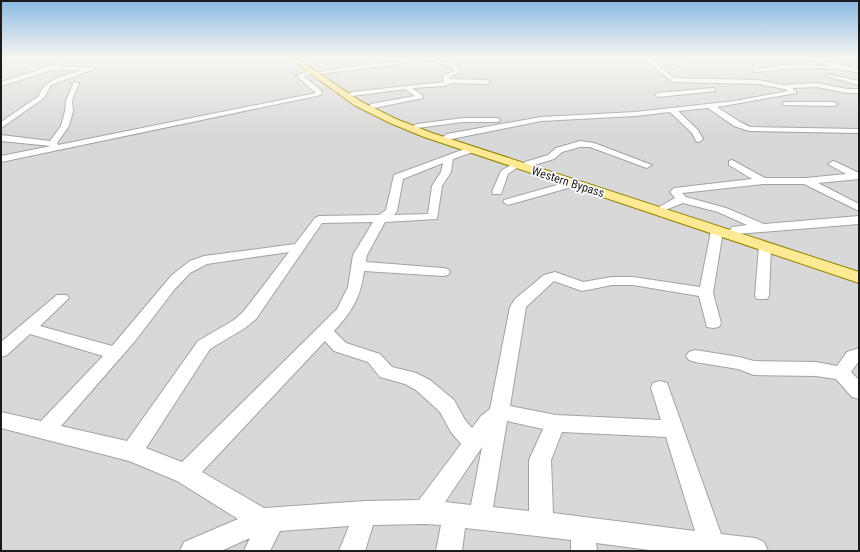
<svg xmlns="http://www.w3.org/2000/svg" width="860" height="552" font-family="'Roboto Condensed',sans-serif">
  <style>
    .residential { fill: #d9d8d8 }
    .lines { fill: none; stroke-linecap: round; stroke-linejoin: round }
    .minor-casing { stroke: #a2a2a2; stroke-width: 2 }
    .major-casing { stroke: #928400; stroke-width: 2 }
    .minor { fill: #fff; fill-rule: evenodd }
    .major { fill: #fee994; fill-rule: evenodd }
    .labels { text-anchor: middle; stroke-width: 3.5; stroke-linejoin: round; paint-order: stroke }
    .far-street-label { font-size: 12px; fill: #1b1b1b; stroke: #fff }
  </style>
  <rect width="100%" height="100%" fill="#edece0"/>
  <path class="residential" d="M1,57h858v494h-858z"/>
  <g class="lines">
    <g class="minor-casing">
      <path id="minor" d="M426,57h13l-3,2 20,6 4,7 -11,5 1,2 37,1 3,2 -3,2 -36,-1 -6,3 -33,2 11,8v2l-49,10 -4,-2 1,-2 44,-8 -10,-7 -53,7 -3,-2 3,-2 92,-10 -1,-6 11,-5 -2,-4 -23,-7 -109,14 -3,-2z
        M651,57l36,8 1,1 -5,1 -32,-8z
        M798,57h9l52,12v4c-31,-8 -72,-5 -104,-1l-3,-2 29,-5 51,1z
        M848,57h11v4l-10,-3z
        M648,58l8,4 1,2 17,14 84,2 25,5 34,-2 30,6h12v4h-12l-30,-6 -25,1 4,3v2l-79,14 23,15 10,5 109,2v4l-110,-2 -15,-5 -26,-18 -30,3 20,19 5,9 -4,3 -3,-1 -4,-8 -22,-21 -35,4 -94,5 -94,19 -4,-3 4,-3 94,-17 94,-5 100,-11 53,-10 -3,-2 -27,-5 -85,-2 -27,-21z
        M60,63l3,2 -2,2h31l3,2 -44,16 -7,13 -43,30v-6l38,-26c5,-18 27,-20 43,-26h-30l-51,16v-4z
        M311,70l2,3 -10,3 19,15 -1,4 -320,67v-6l50,-10 -50,-5v-6l49,6 11,-15 4,-15 1,-10 8,-19 5,1 -7,18 1,10 -4,15 -12,17 1,2 258,-52 -20,-17z
        M826,74l33,7v4l-33,-9z
        M713,88l2,1v2l-57,6 -3,-2 3,-2z
        M785,102h49l4,2 -4,2 -51,-1v-2z
        M463,118h34l4,2 -4,2h-34l-46,6 -4,-2 4,-2z
        M580,141l14,2 58,22 -5,3 -3,-1 -54,-20h-10l-18,5 -8,7 -23,7 -3,1 -5,-3 2,-2 23,-7 8,-7z
        M470,147l3,1v4l-20,7 -2,13 -9,14 -5,33 -52,3 -18,33 -1,7 77,6 5,1 2,3 -2,3 -5,1 -79,-5c-3,25 -12,41 -30,60l12,12 34,11 12,13 24,6 14,7 24,20 11,20 7,8 9,-12 9,-7 20,-102 5,-8 29,-24 11,-3 28,10 29,-5h21l67,10 11,-56 6,-4 4,1 2,3 -10,62 8,30 -2,4 -6,1 -6,-1 -8,-31 -66,-11h-21l-30,6 -28,-10 -28,26 -16,99 46,9 105,5 -10,-32 2,-5 7,-2 7,2 54,151 34,4 9,4 4,9h-111l-61,-8 1,8h-26v-11l-106,-12 -3,23h-26l5,-26 -16,-1 -52,1 -8,26h-26l10,-25 -69,5 -10,20h-26l6,-13 -29,13h-41l4,-9 54,-23 -61,-38 -48,-20 -128,-33v-16l40,9 62,-65 -73,-22 -23,21 -6,2v-15l56,-47h10l2,3 -29,28 72,20 60,-71 18,-14 14,-5 91,-12 20,-26 4,-2 60,-1 7,-5 8,-35zM443,163l-2,9 -9,14 -4,28 -34,1 3,-4 6,-32zM373,222l-20,33 -5,32 -11,22 -155,153 -36,-14 64,-99 35,-21 11,-9 66,-96zM289,252l-45,59 -10,9 -36,21 -71,100 -66,-15 74,-85 39,-51 16,-17 17,-9zM325,341l9,10 34,11 12,15 25,7 11,6 24,22 11,20 10,12 -42,56 -54,1 -101,7 -62,-36zM507,421l36,8 -14,31v51l-36,-4zM562,432l104,5 29,94 -142,-18 -2,-53zM482,447l-11,58 -26,-3z
        M732,160l33,18h41l40,-4 -18,-10 5,-3 3,1 23,11v6l-41,4 41,21v7l-55,-27h-41l-81,9 4,4 40,11 38,16 95,-8v8l-123,10 -6,-4 2,-3 15,-2 -29,-13 -35,-9 -18,7 -6,-3 16,-9 -5,-6 4,-4 78,-9 -23,-14v-4z
        M516,162l5,3 -13,9 -7,20h-8l-1,-2 9,-21z
        M571,181l5,3 -1,2 -67,19 -5,-3 1,-2z
        M765,242l6,4 -2,50 -2,3h-10l-2,-3 4,-50z
        M859,348v13l-8,11 8,8v19l-7,-2 -16,-18 -20,-3 -62,-1 -16,-6 -43,-7 -6,-2 -3,-4 3,-4 6,-2 44,7 15,4 62,1 21,4 10,-14z"/>
    </g>
    <g class="major-casing">
      <path id="major" d="M288,57h7l65,44 36,18 36,14 427,139v11l-435,-146 -34,-14 -36,-18z"/>
    </g>
    <use href="#minor" class="minor"/>
    <use href="#major" class="major"/>
  </g>
  <linearGradient id="sky" x2="0" y2="1"><stop stop-color="#8ab9e3"/><stop offset="0.43" stop-color="#f7f6f1"/><stop offset="1" stop-color="#f7f6f1" stop-opacity="0"/></linearGradient>
  <rect width="860" height="134" fill="url(#sky)"/>
  <g class="labels">
    <g class="far-street-label">
      <text transform="translate(568 182) rotate(18)" y="4">Western Bypass</text>
    </g>
  </g>
  <rect width="860" height="552" fill="none" stroke="#1b1b1b" stroke-width="4"/>
</svg>
